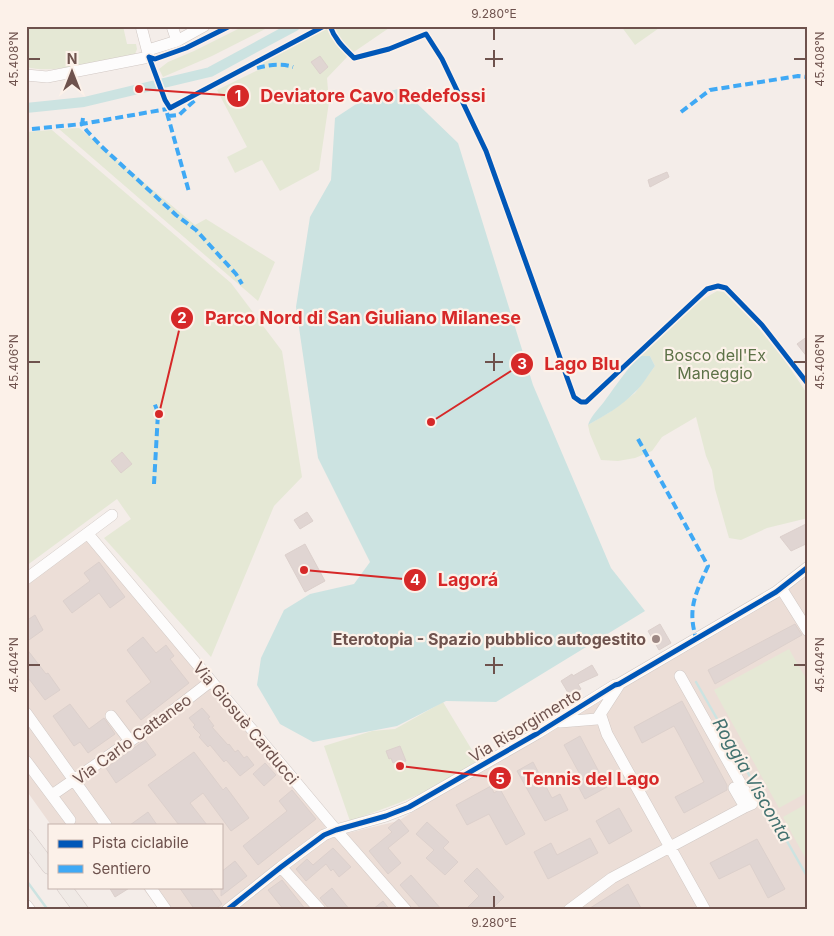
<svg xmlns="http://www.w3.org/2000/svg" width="834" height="936" font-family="Inter,sans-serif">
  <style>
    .residential { fill: #ecded7 }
    .green { fill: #e5e8d5 }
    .water { fill: #cce3e1 }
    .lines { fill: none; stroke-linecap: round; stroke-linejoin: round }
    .stream { stroke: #cce3e1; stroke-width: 2.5 }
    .canal { stroke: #cce3e1; stroke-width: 10 }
    .building { fill: #e0d5d2; stroke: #dcd0cc }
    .minor-casing { stroke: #d1c8c4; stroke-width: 12 }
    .major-casing { stroke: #d3c9c6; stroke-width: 15 }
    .minor { stroke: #fdfcfc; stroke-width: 11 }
    .major { stroke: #f0eae6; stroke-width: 14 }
    .quiet { stroke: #3fa9f5; stroke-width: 4; stroke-dasharray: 8 4; stroke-linecap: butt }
    .cycleway-casing { stroke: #fcf1e9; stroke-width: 8 }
    .cycleway { stroke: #0057b8; stroke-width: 5 }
    .ticks { fill: none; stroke: #6e524d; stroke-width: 2 }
    .poi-dot { fill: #9d8884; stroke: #fcf1e9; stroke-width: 2 }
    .labels { text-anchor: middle; stroke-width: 4.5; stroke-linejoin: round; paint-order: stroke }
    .park-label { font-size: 16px; fill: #5d7247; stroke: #fcf1e9 }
    .poi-label { font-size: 16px; font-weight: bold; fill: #6e524d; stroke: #fcf1e9; text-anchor: end }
    .street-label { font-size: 16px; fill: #6e524d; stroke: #fcf1e9 }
    .water-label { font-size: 18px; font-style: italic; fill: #437270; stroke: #fcf1e9 }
    .leader { fill: none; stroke: #d62828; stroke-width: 2 }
    .callout-dot { fill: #d62828; stroke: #fcf1e9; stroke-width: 2 }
    .mark-label { font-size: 15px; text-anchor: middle; font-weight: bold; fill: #fff }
    .callout-label { font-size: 18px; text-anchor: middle; font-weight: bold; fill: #d62828; stroke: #fcf1e9; stroke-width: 4.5; stroke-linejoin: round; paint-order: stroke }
    .neatline { fill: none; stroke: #6e524d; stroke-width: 2 }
    .ticks-label { font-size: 12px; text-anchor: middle; fill: #6e524d }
  </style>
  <rect width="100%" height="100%" fill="#f4ede9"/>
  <path class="residential" d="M86,539l240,288 -109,83h-58l-17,-23h79v-62h-170l-25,-35v-207z
    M808,570v340h-572l89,-70 23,-7 50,-12 221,-137z"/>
  <path class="green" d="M26,26h97l4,18h9l1,5 -2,5c-31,6 -79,21 -109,13z
    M244,26h27l-59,30 -49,21 -4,-8 9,-7 26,-11z
    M316,26h72l1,2 -41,28 -21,22 2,24 -10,68 -39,21 -18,-31 -27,13 -8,-16 20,-10 -30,-57 47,-23 -2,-10z
    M621,26h41l-27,19z
    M79,128l116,97 11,-6 69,43 -17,39 -199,-172z
    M52,130l179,153 51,68 20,126 -28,29 -63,151 -107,-119 27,-19 -14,-20 -91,67v-434z
    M717,291l7,1 31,32 29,35 24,36v123l-41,10 -26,12 -12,-2 -14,-49 -3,-19 -6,-14 -10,-39 -34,20 -10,14 -17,7 -17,3 -17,-1 -11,-26 -2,-9 22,-13 25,-19 20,-27 -5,-10h-10l60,-55z
    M789,649l19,33v110l-29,16 -65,-118z
    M443,702l35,58 -40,26 -39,17 -49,18 -26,-75 48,-15 23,-2z
    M808,803v60l-25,-46z"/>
  <path class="water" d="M401,88l57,55 75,242 78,183 34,43 -149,91 -50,-1 -49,25 -84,16 -33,-18 -23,-39 4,-27 23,-48 26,-16 44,-10 16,-22 -52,-104 -22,-151 14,-90 21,-37 4,-62 29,-19z
    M640,356h10l5,10c-7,9 -12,19 -20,26 -13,14 -31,24 -47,33 4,-11 12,-17 18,-26 11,-15 21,-30 34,-43z"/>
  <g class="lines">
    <path class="stream" d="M696,682l112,196
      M26,880l22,30"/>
    <path class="canal" d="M26,108l58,-6 126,-30 85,-46"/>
  </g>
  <path class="building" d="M320,56l8,11 -8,7 -9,-12z
    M667,172l2,5 -19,10 -2,-7z
    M808,336v22l-11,-14z
    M122,452l10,12 -11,9 -10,-12z
    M307,512l6,9 -13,8 -6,-9z
    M808,523v20l-17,8 -11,-14z
    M305,544l20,37 -20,11 -20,-37z
    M99,562l26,35 -15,11 -11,-15 -27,20 -9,-12 27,-20 -6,-8z
    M35,615l8,15 -17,12v-21z
    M660,624l11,19 -12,7 -11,-19z
    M795,624l7,11 -87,49 -7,-14z
    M143,637l13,16 10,-8 8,11 -4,3 19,24 -48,37 -15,-19 25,-19 -24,-32z
    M26,648l20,26 2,-1 12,17 -15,10 -19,-25z
    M592,665l6,10 -20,9 3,5 -11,7 -9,-15 11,-7 1,2z
    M682,701l45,84v5l-43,23 -9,-16 29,-15 -25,-47 -5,-9 -32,17 -8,-16z
    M70,704l19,25 15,-11 11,16 -27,19 -8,-11 -6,4 -21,-30z
    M202,708l8,9 -2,1 6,8 -2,1 16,18 1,-1 6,8 3,-2 6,8 3,-2 7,9 -14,11 -14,-16 -2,2 -14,-17 -2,2 -9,-10 2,-2 -8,-8 2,-2 -6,-7z
    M580,736l27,51 -22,12 -8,-15 6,-4 -19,-35z
    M145,740l11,15 -40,28 -10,-15z
    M400,746l6,15 -8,3 -1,-3 -4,2 -2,-5 -2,1 -3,-8z
    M194,752l29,38 3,-3 23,31 -18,13 -28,-38 -13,10 17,22h-28l-31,-40z
    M533,762l19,36 8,-4 8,16 -23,11 -28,-50z
    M265,763l11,12 -12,11 -11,-12z
    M491,786l3,7 6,-4 25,45 -19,11 -17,-31 -22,11 -11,-20z
    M292,790l24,29 -58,46 -15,-19 44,-35 -8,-10z
    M619,808l13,23 -23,13 -13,-23z
    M148,812l9,13h-27z
    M399,819l10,12 -21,17 13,15 -13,11 -19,-23 23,-19 -4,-4z
    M427,822l22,20 -6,6 15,14 -13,13 -19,-17 8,-8 -18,-16z
    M590,838l8,15 -50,26 -14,-27 17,-9 6,12z
    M757,839l28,50 -17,9 -18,-34 -31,15 -9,-16z
    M333,848l18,19 -12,10 -6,-8 -2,2 -5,-7 -20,17 -10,-12 11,-10 6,6z
    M235,861l12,15 -26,20v-24z
    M477,868l27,29 -13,13h-26l14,-14 -15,-15z
    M411,875l31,35h-20l-22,-25z
    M282,880l24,30h-22l-16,-20z
    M628,884l14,26h-55z
    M109,887h22l-16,10z
    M179,887h31l12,17 -8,6h-19z
    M332,888l18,22h-20l-10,-12z
    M383,901l7,9h-18z"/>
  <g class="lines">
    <g class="minor-casing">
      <path id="minor" d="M172,26l5,15
        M148,50l29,-9 27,-15
        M26,75l21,2 102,-20 -8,-31
        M88,534l248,296 70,80
        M26,579l86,-64
        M781,588l27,43
        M680,676l72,128 -7,3
        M26,713l80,112
        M111,716l19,25
        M601,716l6,18 98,176
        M560,722l37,-3 22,-34
        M26,761l44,59
        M52,795l110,-76 49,-38
        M281,867l39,43
        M150,887l16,23
        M26,905l4,5
        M227,910l54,-43 43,-32 12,-5 50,-14 23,-9 129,-74 77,-48 4,-1 157,-92 32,-25
        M569,910l43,-32 133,-71 -11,-19"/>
    </g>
    <g class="major-casing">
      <path id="major" d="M26,836l23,31
        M64,887l17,23"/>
    </g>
    <use href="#minor" class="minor"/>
    <use href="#major" class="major"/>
    <path class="quiet" d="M257,68c11,-3 25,-5 36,-1
      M681,112l29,-22 88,-14 10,1
      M167,113l22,79
      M168,116l11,-1 16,-15
      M83,118l-1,6 5,7 14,15 75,69 20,15 40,44 6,10
      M32,129l50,-5 85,-15
      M638,439l70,127c-12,27 -21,42 -12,72
      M154,484l4,-71 -4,-11"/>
    <g class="cycleway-casing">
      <path id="cycleway" d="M330,26c5,14 14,22 24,32l35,-9 37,-15 16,25 44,92 88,246 7,5h5l121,-113 11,-3 8,2 36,37 46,59
        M149,57l16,43 5,8 154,-82
        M149,57l6,2 31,-11 44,-22
        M227,910l54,-43 43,-32 12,-5 50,-14 23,-9 129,-74 77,-48 4,-1 157,-92 32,-25"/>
    </g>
    <use href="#cycleway" class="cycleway"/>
  </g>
  <path class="ticks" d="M494,28v12M494,50v17M28,59h12M485,59h18M794,59h12M494,353v18M28,362h12M485,362h18M794,362h12M494,657v17M28,665h12M485,665h18M794,665h12M494,896v12"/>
  <circle class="poi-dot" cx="656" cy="639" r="5"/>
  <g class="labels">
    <g class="park-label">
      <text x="715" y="361">Bosco dell'Ex<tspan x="715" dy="18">Maneggio</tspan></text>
    </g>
    <g class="poi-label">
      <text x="646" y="645">Eterotopia - Spazio pubblico autogestito</text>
    </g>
    <g class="street-label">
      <text transform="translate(246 723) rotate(50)" y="6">Via Giosuè Carducci</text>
      <text transform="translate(525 725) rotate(-31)" y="6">Via Risorgimento</text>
      <text transform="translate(132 739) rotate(-36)" y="6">Via Carlo Cattaneo</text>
    </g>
    <g class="water-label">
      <text transform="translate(752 780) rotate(60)" y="6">Roggia Visconta</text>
    </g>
  </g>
  <path class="leader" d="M139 89L238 96M159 414L182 318M431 422L522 364M304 570L415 580M400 766L500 778"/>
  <g class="callout-dot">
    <circle cx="139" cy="89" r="5"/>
    <circle cx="159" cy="414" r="5"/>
    <circle cx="431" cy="422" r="5"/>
    <circle cx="304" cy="570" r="5"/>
    <circle cx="400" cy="766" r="5"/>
    <circle cx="238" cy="96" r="12"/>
    <circle cx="182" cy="318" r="12"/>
    <circle cx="522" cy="364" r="12"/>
    <circle cx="415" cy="580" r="12"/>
    <circle cx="500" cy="778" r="12"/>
  </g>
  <g class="mark-label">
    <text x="238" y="101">1</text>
    <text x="182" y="323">2</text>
    <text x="522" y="369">3</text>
    <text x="415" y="585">4</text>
    <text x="500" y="784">5</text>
  </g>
  <g class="callout-label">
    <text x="373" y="102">Deviatore Cavo Redefossi</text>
    <text x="363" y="324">Parco Nord di San Giuliano Milanese</text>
    <text x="582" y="370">Lago Blu</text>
    <text x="468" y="586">Lagorá</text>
    <text x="591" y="785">Tennis del Lago</text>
  </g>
  <rect width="834" height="936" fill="none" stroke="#fcf1e9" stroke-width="55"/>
  <rect x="48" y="824" width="175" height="65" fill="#fcf1e9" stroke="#c3b1ab"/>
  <rect x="58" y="840" width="25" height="8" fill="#0057b8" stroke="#c3b1ab"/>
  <text x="92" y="848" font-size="15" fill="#6e524d">Pista ciclabile</text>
  <rect x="58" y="865" width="25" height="8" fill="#3fa9f5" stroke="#c3b1ab"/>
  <text x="92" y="874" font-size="15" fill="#6e524d">Sentiero</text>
  <g transform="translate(72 72)" stroke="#fcf1e9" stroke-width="4" paint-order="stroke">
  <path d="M0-4L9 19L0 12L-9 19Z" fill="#6e524d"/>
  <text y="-8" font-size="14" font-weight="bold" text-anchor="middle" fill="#6e524d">N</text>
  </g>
  <rect x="28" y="28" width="778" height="880" class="neatline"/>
  <g class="ticks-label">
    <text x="494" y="18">9.280°E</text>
    <text transform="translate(14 59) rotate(-90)" y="4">45.408°N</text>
    <text transform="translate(820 59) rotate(-90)" y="4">45.408°N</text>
    <text transform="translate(14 362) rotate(-90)" y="4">45.406°N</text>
    <text transform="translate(820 362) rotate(-90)" y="4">45.406°N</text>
    <text transform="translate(14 665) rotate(-90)" y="4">45.404°N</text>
    <text transform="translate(820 665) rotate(-90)" y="4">45.404°N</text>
    <text x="494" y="927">9.280°E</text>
  </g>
</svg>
